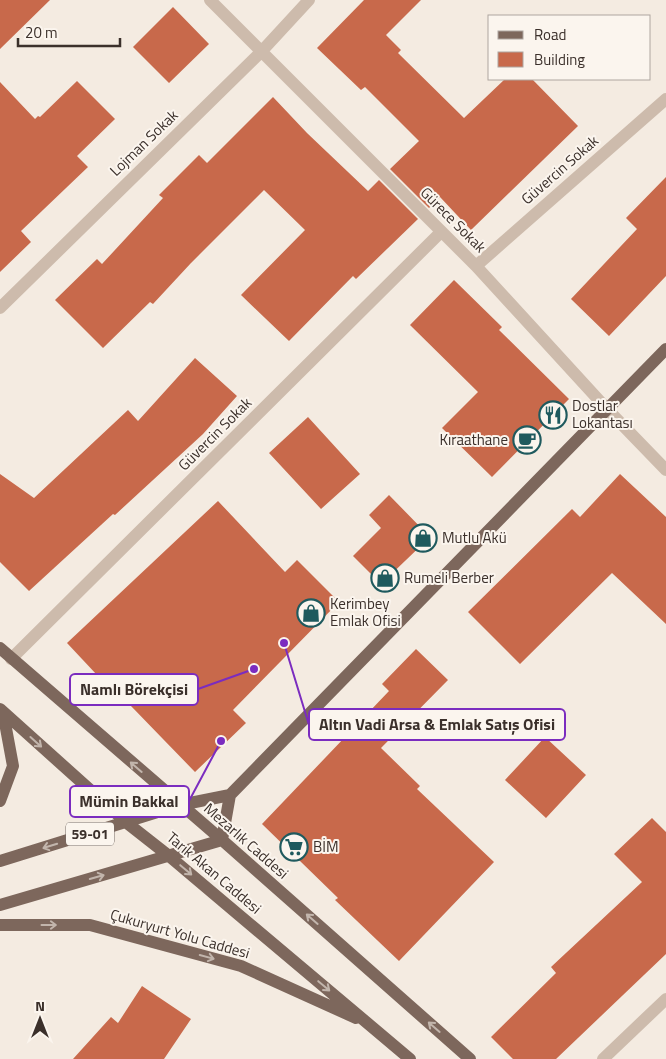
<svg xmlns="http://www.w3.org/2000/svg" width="666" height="1059" font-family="'Titillium Web',sans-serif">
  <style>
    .building { fill: #c8694b }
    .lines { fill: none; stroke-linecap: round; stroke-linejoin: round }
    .street { stroke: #cdbbac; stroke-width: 12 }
    .primary { stroke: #7d675c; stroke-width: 12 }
    .oneway { stroke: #c2b5ac }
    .labels { text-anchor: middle; stroke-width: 4; stroke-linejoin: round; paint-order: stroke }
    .shield { fill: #fbf5ee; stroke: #756b66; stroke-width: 1 }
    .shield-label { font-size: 14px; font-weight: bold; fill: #3b302b }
    .street-label { font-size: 15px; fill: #3b302b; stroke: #fbf5ee }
    .poi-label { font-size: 15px; fill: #3b302b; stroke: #fbf5ee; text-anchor: start }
    .leader { fill: none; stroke: #7b2cbf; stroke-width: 2 }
    .callout-dot { fill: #7b2cbf; stroke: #fbf5ee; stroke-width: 2 }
    .callout { fill: #fbf5ee; stroke: #7b2cbf; stroke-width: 2 }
    .callout-label { font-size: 16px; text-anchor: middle; font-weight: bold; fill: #3b302b }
  </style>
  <rect width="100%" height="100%" fill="#f4ebe1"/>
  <path class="building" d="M0,0h50l-50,49z
    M364,0h57l-35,35 15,15 -3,3 66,65 41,-39h27l46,47 -107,104 -31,-33 -11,11 -39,-39 29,-28 -54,-54 -4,3 -44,-42z
    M173,7l36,37 -40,39 -36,-36z
    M77,81l38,38 -38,37 11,11 -67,64 10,11 -31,30v-190l35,37 3,-3 2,1z
    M273,97l34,36 61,58 11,-11 39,39 -62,60 -3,-3 -64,65 -48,-46 64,-65 -41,-40 -73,73 -38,41 -3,-2 -47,46 -48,-48 42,-41 5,5 61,-66 -4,-3 40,-40 8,8z
    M666,177v99l-57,60 -38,-37 66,-70 -11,-11z
    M454,280l48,47 -3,3 70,69 -77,78 -50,-49 36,-36 -68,-67z
    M195,358l42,38 -34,38 -88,81 -2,-1 -84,77 -29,-29v-88l34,24 94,-88 10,11z
    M308,417l52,57 -39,35 -52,-56z
    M620,474l46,43v107l-54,-51 -92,91 -52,-52 104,-103 8,8z
    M389,495l41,42 -49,47 -28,-28 28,-28 -12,-13z
    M218,501l67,71 12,-12 42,42 -106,108 13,13 -51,49 -96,-99 -2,2 -30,-32z
    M416,649l32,31 -67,68 39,38 -3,3 77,73 -95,99 -64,-61 3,-2 -76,-74 127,-133 -7,-7z
    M545,737l41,38 -40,43 -41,-38z
    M652,818l14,14v122l-110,105h-43l-22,-22 65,-64 -5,-6 91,-85 -28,-28z
    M142,986l49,33 -27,40h-91l38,-42 7,6z"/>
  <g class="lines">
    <path class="street" d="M210,0l266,266 131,143 59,61
      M476,266l190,-167
      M0,308l261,-256 48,-52
      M11,659l430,-427
      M603,1059l63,-60"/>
    <path class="primary" d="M0,648l222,192 248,219
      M0,709l127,114 42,33 241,203
      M230,795l436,-446
      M0,801l13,-35 -10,-54
      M0,861l180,-56 50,-10
      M0,905l222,-65 8,-45
      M0,925h90l151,41 115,52"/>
  </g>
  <defs><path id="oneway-shaft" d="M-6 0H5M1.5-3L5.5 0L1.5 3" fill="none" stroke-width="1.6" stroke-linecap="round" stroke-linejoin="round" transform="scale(1.25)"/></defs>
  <g class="oneway">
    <use href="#oneway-shaft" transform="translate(36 742) rotate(42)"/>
    <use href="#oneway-shaft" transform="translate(136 767) rotate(-139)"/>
    <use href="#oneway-shaft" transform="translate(50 846) rotate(163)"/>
    <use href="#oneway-shaft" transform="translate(186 870) rotate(40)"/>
    <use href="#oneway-shaft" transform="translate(97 877) rotate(-16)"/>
    <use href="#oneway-shaft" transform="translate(312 919) rotate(-139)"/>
    <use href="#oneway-shaft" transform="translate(49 925)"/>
    <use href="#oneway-shaft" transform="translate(207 957) rotate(15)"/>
    <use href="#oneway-shaft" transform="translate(324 986) rotate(40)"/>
    <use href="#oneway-shaft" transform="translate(434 1027) rotate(-139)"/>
  </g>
  <defs>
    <g id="restaurant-ring" transform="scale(1.4375)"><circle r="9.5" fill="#fbf5ee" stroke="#1f5a5e" stroke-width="1.5"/><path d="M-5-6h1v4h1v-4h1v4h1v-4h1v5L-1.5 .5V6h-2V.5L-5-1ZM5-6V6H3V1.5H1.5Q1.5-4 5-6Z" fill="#1f5a5e"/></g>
    <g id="cafe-ring" transform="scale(1.4375)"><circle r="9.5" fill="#fbf5ee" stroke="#1f5a5e" stroke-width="1.5"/><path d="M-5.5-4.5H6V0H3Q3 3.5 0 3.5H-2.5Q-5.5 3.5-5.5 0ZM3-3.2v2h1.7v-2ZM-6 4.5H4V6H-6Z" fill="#1f5a5e"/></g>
    <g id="shop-ring" transform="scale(1.4375)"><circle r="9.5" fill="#fbf5ee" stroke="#1f5a5e" stroke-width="1.5"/><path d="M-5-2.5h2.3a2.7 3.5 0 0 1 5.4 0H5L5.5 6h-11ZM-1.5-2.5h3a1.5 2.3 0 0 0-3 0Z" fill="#1f5a5e"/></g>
    <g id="supermarket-ring" transform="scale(1.4375)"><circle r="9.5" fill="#fbf5ee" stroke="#1f5a5e" stroke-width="1.5"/><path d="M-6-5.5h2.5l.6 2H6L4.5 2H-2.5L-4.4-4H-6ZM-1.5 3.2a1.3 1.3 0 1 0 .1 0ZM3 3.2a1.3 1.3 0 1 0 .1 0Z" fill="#1f5a5e"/></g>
  </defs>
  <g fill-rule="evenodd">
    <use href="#restaurant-ring" x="553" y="415"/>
    <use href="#cafe-ring" x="527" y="440"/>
    <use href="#shop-ring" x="423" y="538"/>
    <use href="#shop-ring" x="385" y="578"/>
    <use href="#shop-ring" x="311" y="613"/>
    <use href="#supermarket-ring" x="294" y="847"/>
  </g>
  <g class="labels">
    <rect class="shield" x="66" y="822.5" width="48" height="23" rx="4"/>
    <g class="shield-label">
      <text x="90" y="839">59-01</text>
    </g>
    <g class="street-label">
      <text transform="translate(144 143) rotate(-44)" y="5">Lojman Sokak</text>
      <text transform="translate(560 170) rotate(-41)" y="5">Güvercin Sokak</text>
      <text transform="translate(453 220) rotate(45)" y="5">Gürece Sokak</text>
      <text transform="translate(215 434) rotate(-45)" y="5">Güvercin Sokak</text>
      <text transform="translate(246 841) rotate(41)" y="5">Mezarlık Caddesi</text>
      <text transform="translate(214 873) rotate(40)" y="5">Tarık Akan Caddesi</text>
      <text transform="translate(180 934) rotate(16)" y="5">Çukuryurt Yolu Caddesi</text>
    </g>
    <g class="poi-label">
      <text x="572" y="411">Dostlar<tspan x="572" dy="17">Lokantası</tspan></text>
      <text x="508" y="445" text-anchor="end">Kıraathane</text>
      <text x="442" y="543">Mutlu Akü</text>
      <text x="404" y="583">Rumeli Berber</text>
      <text x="330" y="609">Kerimbey<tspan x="330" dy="17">Emlak Ofisi</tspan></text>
      <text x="313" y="852">BİM</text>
    </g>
  </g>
  <path class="leader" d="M254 669L198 689M284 643L309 725M221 741L189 801"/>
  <g class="callout-dot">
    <circle cx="254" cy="669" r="5"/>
    <circle cx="284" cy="643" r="5"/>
    <circle cx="221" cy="741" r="5"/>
  </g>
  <g class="callout">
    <rect x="70" y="674" width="128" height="31" rx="5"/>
    <rect x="309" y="709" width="256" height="31" rx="5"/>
    <rect x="70" y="786" width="119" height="31" rx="5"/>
  </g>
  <g class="callout-label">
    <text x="134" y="695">Namlı Börekçisi</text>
    <text x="437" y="730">Altın Vadi Arsa &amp; Emlak Satış Ofisi</text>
    <text x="129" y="807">Mümin Bakkal</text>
  </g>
  <rect x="488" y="15" width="162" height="65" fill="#fbf5ee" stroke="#aea6a0"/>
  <rect x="498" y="31" width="25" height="8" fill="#7d675c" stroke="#aea6a0"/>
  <text x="534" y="40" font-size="15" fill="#3b302b">Road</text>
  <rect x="498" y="52" width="25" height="15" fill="#c8694b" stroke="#aea6a0"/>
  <text x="534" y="65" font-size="15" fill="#3b302b">Building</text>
  <g transform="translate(40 1019)" stroke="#fbf5ee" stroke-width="4" paint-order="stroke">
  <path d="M0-4L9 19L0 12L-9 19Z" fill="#3b302b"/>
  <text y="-8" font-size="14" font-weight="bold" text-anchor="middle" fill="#3b302b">N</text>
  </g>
  <path d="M18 38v8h102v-8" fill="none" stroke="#3b302b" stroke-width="2.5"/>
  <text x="25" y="38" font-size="15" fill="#3b302b" stroke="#fbf5ee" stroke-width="4" paint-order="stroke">20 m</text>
</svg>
